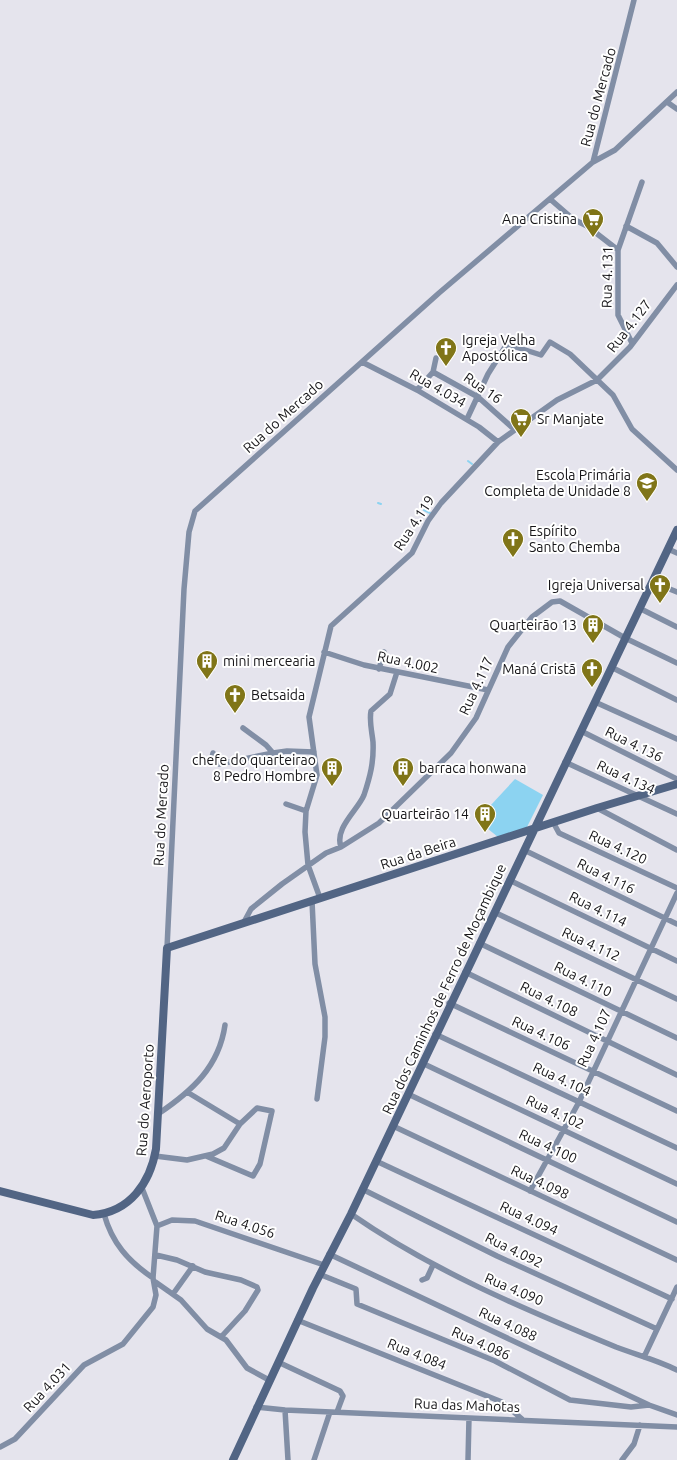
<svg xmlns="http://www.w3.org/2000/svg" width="677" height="1460" font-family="Ubuntu,sans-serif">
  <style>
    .water { fill: #8cd3f1 }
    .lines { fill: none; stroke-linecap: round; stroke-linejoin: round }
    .stream { stroke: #8cd3f1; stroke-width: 2 }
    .street { stroke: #818ea5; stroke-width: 5.5 }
    .secondary { stroke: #526584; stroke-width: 8 }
    .labels { text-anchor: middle; stroke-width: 4; stroke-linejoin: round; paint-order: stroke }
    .street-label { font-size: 14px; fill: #161518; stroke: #fff }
    .poi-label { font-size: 14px; fill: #161518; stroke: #fff; text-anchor: end }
  </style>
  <rect width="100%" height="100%" fill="#e5e4ed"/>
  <path class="water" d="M515,779l28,16 -17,34 -28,8 -21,-17z"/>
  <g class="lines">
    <path class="stream" d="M468,461l4,3
      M378,503l3,1
      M424,510l8,4"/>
    <path class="street" d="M667,102l10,7
      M593,162l22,-12 62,-58
      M550,199l23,20 14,7 31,24
      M626,226l31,17 20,24
      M632,343l-14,-28v-65l24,-68
      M362,362l55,28 62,37 19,15
      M433,372l45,25 37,33
      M417,390l16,-18 3,-14
      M467,419l21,-45 17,-27h11l25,8 9,-13 20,12 43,41 19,34 45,41
      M668,549l9,4
      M652,582l25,10
      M639,608l38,19
      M324,652l40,13 124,25
      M611,667l66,33
      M379,669l5,-17
      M595,702l82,37
      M581,731l96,48
      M213,753l-2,9 8,2 54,-11 -7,-8 -23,-17
      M273,753l14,-2 27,1
      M565,762l112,52
      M286,804l20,7
      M597,808l80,42
      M553,822l6,11 118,55
      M341,847c-7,-19 17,-37 23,-52 6,-18 10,-33 9,-53 -1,-10 -4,-21 -2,-31l19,-17 7,-22
      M524,850l153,74
      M509,880l168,81
      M320,898l-12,-33 -3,-33 1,-21 11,-36 -8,-58 22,-91 81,-73 16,-32 13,-18 57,-61 59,-42 40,-20 33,-33 47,-62
      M312,901l3,63 10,53v20l-8,62
      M494,912l183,87
      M244,922l7,-13 31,-25 44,-31 15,-6 38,-24 72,-70 25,-35 32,-71 24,-30 20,-15 8,-1 65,37 52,25
      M479,943l198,95
      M167,948l17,-359 5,-57 6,-21 244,-218 154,-131 41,-162
      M465,972l212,103
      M449,1003l228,108
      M435,1034l242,114
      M422,1063l255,121
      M187,1092l53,32
      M408,1094l269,128
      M158,1114c34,-23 61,-47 67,-89
      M393,1126l284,134
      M155,1156l32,4 26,-6 11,-6 16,-24 17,-16 15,3 -12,53 -7,12 -47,-20
      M376,1161l296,138
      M362,1189l135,67 160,73
      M530,1191l49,-89 98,-209
      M104,1214c8,29 24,47 49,64
      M351,1214c82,57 173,95 265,133 21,8 41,13 61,23
      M157,1226l15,-6 23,1 129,44
      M329,1254l320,151 28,10
      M156,1255l21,5 28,12 36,8 16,7 1,3 -13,21 -24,26
      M319,1274l37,15 1,15 138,57 75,39 61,7 18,-2
      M422,1280l5,-2 6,-13
      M154,1281l27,19 26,29 19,11 21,28 22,12
      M173,1294l20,-28
      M297,1320l205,82 20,17
      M644,1357l33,-70
      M278,1362l62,29 3,5 -6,16
      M256,1407l29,3 392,17
      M285,1410l3,50
      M0,1447l15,-8 69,-74 39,-21 30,-37 3,-12 -3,-17 4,-52 -15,-38
      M314,1460l16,-48
      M468,1460l1,-42
      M622,1460l12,-16 6,-19"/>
    <path class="secondary" d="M0,1191l93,24c37,-3 57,-32 63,-66l11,-201 430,-140 80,-24
      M233,1460l80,-172 38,-74 326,-684"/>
  </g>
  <defs>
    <g id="supermarket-pin" transform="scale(1.125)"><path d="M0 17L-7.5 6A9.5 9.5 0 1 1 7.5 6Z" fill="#807518" stroke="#fff"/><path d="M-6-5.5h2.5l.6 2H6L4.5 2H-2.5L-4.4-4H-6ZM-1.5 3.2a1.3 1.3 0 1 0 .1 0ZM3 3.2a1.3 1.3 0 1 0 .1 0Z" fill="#fff"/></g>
    <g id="church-pin" transform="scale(1.125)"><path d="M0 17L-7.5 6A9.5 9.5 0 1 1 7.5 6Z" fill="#807518" stroke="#fff"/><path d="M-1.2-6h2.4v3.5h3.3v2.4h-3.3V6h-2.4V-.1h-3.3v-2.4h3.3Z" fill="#fff"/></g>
    <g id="school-pin" transform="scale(1.125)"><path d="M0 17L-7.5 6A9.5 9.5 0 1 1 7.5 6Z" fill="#807518" stroke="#fff"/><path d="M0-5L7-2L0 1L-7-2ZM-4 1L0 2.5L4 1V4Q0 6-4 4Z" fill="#fff"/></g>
    <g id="building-pin" transform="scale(1.125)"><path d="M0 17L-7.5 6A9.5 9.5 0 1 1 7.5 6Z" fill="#807518" stroke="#fff"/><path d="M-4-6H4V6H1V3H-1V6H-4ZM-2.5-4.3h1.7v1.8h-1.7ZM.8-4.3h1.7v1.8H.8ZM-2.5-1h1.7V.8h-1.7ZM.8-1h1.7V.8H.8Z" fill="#fff"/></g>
  </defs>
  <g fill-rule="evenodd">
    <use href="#supermarket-pin" x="593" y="219"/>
    <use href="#church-pin" x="446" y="348"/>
    <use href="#supermarket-pin" x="521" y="419"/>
    <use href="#school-pin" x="647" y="483"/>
    <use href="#church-pin" x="513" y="539"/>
    <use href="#church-pin" x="660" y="585"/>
    <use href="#building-pin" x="593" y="625"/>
    <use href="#building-pin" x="207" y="661"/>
    <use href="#church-pin" x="592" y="669"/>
    <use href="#church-pin" x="235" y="695"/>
    <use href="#building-pin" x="332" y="768"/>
    <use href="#building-pin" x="403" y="768"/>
    <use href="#building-pin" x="485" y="814"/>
  </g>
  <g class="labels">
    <g class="street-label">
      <text transform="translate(598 97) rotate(-75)" y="5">Rua do Mercado</text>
      <text transform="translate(607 277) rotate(-89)" y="5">Rua 4.131</text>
      <text transform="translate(629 326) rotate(-52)" y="5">Rua 4.127</text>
      <text transform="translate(438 388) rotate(30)" y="5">Rua 4.034</text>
      <text transform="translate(483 388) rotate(35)" y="5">Rua 16</text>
      <text transform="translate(283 416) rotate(-42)" y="5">Rua do Mercado</text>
      <text transform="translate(414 523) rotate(-57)" y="5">Rua 4.119</text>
      <text transform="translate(408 662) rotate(12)" y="5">Rua 4.002</text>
      <text transform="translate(476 686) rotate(-65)" y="5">Rua 4.117</text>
      <text transform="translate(634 744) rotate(26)" y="5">Rua 4.136</text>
      <text transform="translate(626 777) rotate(25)" y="5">Rua 4.134</text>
      <text transform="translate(161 815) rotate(-87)" y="5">Rua do Mercado</text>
      <text transform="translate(618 847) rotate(25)" y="5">Rua 4.120</text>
      <text transform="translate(418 853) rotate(-18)" y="5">Rua da Beira</text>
      <text transform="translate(606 876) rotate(26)" y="5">Rua 4.116</text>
      <text transform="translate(598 909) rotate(26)" y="5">Rua 4.114</text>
      <text transform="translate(591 944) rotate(25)" y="5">Rua 4.112</text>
      <text transform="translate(583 979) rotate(26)" y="5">Rua 4.110</text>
      <text transform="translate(444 989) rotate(-65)" y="5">Rua dos Caminhos de Ferro de Moçambique</text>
      <text transform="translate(549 999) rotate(26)" y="5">Rua 4.108</text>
      <text transform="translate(541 1033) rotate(25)" y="5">Rua 4.106</text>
      <text transform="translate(594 1038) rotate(-65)" y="5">Rua 4.107</text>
      <text transform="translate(562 1079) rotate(25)" y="5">Rua 4.104</text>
      <text transform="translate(145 1100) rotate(-86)" y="5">Rua do Aeroporto</text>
      <text transform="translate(555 1112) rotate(25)" y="5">Rua 4.102</text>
      <text transform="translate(548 1146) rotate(25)" y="5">Rua 4.100</text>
      <text transform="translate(540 1182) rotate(25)" y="5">Rua 4.098</text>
      <text transform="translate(529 1218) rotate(25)" y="5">Rua 4.094</text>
      <text transform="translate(245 1224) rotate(18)" y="5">Rua 4.056</text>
      <text transform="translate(514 1250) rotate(26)" y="5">Rua 4.092</text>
      <text transform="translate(514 1289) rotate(23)" y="5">Rua 4.090</text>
      <text transform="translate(508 1324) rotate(25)" y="5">Rua 4.088</text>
      <text transform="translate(481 1343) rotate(24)" y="5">Rua 4.086</text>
      <text transform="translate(417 1354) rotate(22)" y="5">Rua 4.084</text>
      <text transform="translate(47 1387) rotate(-47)" y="5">Rua 4.031</text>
      <text transform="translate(467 1405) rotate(2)" y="5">Rua das Mahotas</text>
    </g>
    <g class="poi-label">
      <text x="577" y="224">Ana Cristina</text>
      <text x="462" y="345" text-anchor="start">Igreja Velha<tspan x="462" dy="16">Apostólica</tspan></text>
      <text x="537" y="424" text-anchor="start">Sr Manjate</text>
      <text x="631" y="480">Escola Primária<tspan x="631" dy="16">Completa de Unidade 8</tspan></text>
      <text x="529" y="536" text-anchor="start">Espírito<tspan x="529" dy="16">Santo Chemba</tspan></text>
      <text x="644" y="590">Igreja Universal</text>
      <text x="577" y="630">Quarteirão 13</text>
      <text x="223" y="666" text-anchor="start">mini mercearia</text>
      <text x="576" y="674">Maná Cristã</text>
      <text x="251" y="700" text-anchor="start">Betsaida</text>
      <text x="316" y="765">chefe do quarteirao<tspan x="316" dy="16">8 Pedro Hombre</tspan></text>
      <text x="419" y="773" text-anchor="start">barraca honwana</text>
      <text x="469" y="819">Quarteirão 14</text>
    </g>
  </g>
</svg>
